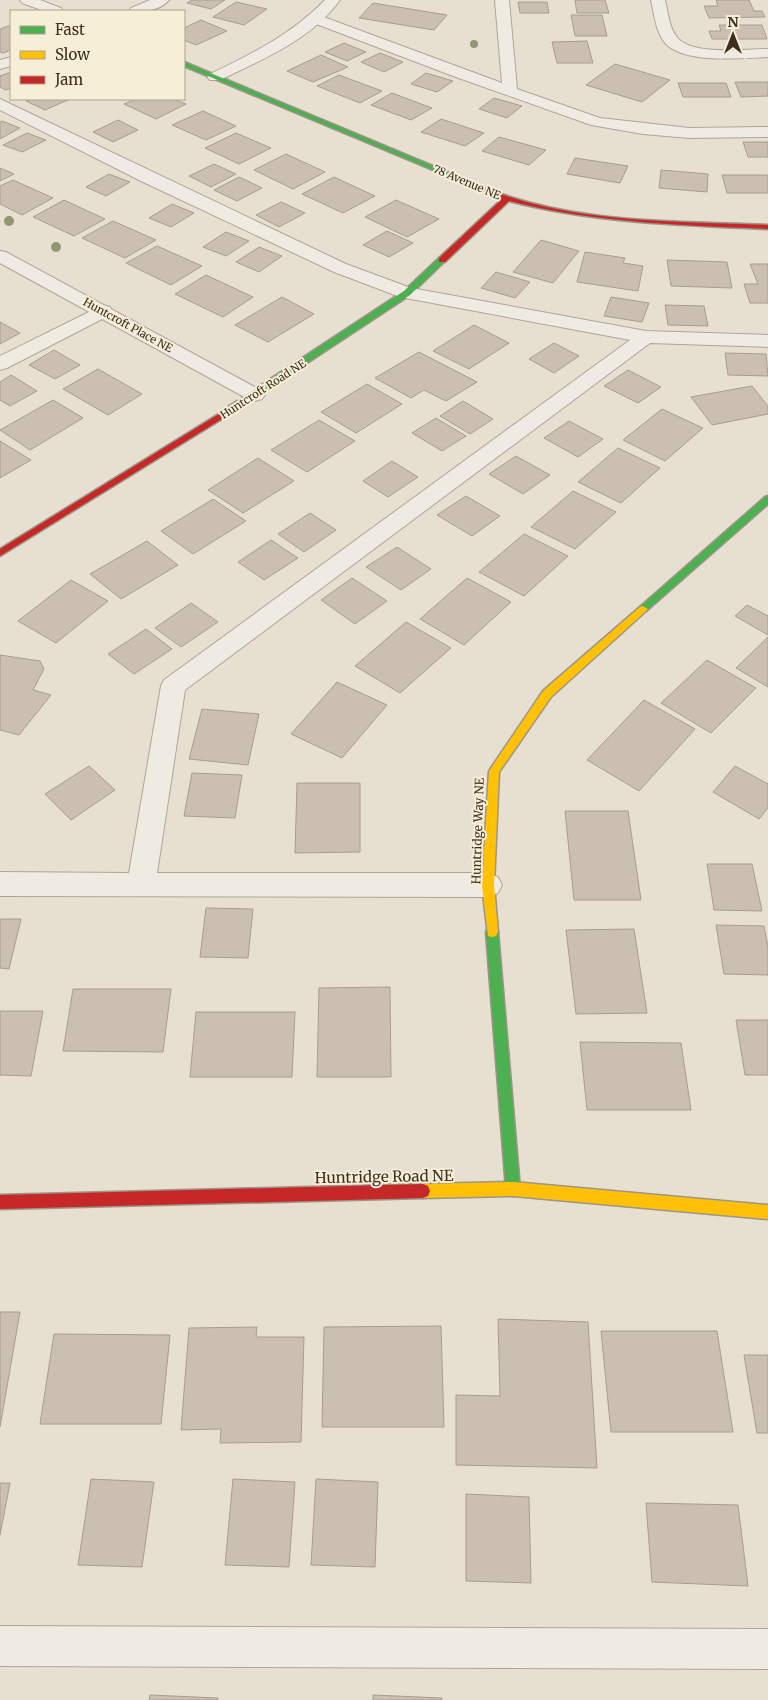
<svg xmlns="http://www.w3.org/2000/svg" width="768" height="1700" font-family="Merriweather,serif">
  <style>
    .building { fill: #cbbfb2; stroke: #a89c90 }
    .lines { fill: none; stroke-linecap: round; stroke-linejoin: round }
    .lane-casing { stroke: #ada599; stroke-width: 2 }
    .street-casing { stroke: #ada599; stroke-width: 2 }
    .fast-casing { stroke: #9c958a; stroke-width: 3 }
    .slow-casing { stroke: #9c958a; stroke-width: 3 }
    .jam-casing { stroke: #9c958a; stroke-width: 3 }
    .lane { fill: #efebe3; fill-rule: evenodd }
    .street { fill: #efebe3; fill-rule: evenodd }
    .fast { fill: #4caf50; fill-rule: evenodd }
    .slow { fill: #ffc107; fill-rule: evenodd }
    .jam { fill: #c62828; fill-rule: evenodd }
    .tree { fill: #929673 }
    .labels { text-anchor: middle; stroke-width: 4; stroke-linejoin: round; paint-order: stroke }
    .far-street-label { font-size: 11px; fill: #3d2e20; stroke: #f7eed8 }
    .street-label { font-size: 12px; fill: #3d2e20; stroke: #f7eed8 }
    .near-street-label { font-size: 15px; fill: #3d2e20; stroke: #f7eed8 }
  </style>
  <rect width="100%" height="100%" fill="#e7e0d1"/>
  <path class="building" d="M192,0h33l-14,9 -24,-6z
    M575,0h30l4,13h-32z
    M716,0h33l5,11h8l3,6 -56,1 -5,-12h14z
    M236,2l31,7 -23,16 -31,-8z
    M518,2h29l2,11h-29z
    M373,3l74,12 -13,15 -75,-12z
    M571,15h31l5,21h-32z
    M201,20l26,11 -31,14 -12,-5v-12z
    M719,25h43l5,14h-55l-3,-8h12z
    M8,26l3,1v23l-8,3 -3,-1v-23z
    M587,41l6,22h-36l-5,-21z
    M344,43l22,9 -19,9 -22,-9z
    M380,53l23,9 -19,10 -23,-10z
    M321,55l27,12 -35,15 -26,-11z
    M615,64l55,16 -28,22 -56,-17z
    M11,72v16l-5,2 -6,-3v-11z
    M426,73l27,8 -16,11 -26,-8z
    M339,75l43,16 -22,12 -43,-17z
    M735,82h33v14l-27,1z
    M678,83h48l5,14h-48z
    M392,93l40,15 -21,12 -40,-15z
    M494,98l28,8 -15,12 -28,-9z
    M33,99h37l-25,11 -19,-9z
    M136,99h38l12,5 -30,15 -32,-15z
    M203,111l33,15 -30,14 -34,-15z
    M441,119l43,14 -19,13 -44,-14z
    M118,120l20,10 -25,12 -20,-10z
    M2,121l18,7 -20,11v-17z
    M27,133l19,7 -24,12 -19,-7z
    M236,133l35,15 -32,16 -34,-16z
    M499,137l47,13 -17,15 -47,-14z
    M743,142h25v15h-20z
    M286,154l39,18 -32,17 -39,-19z
    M575,158l53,8 -8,17 -53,-9z
    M214,164l22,10 -25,13 -22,-11z
    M0,168l14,6 -14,7z
    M661,170l47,4 -1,18 -48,-4z
    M109,174l21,8 -24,14 -20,-9z
    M722,175h46v18h-41z
    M239,177l23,11 -25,13 -23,-11z
    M334,177l41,19 -32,17 -41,-19z
    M13,180l40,18 -31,17 -22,-11v-18z
    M64,200l41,19 -31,17 -41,-19z
    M396,200l43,19 -32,18 -42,-20z
    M281,202l24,11 -26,14 -23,-12z
    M172,204l22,9 -23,14 -22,-9z
    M113,221l43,19 -31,18 -43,-20z
    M387,231l26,12 -24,14 -26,-12z
    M226,232l23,9 -23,15 -23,-9z
    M541,240l38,11 -26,32 -40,-11z
    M157,246l45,20 -31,19 -45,-22z
    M259,247l23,9 -23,16 -23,-10z
    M585,252l40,6 -2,5 20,3 -5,25 -61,-9z
    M667,260l60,2 5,26 -61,-2z
    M750,264h18v39h-18l-6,-19h14z
    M496,272l34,10 -15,16 -34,-10z
    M206,275l47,22 -30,20 -48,-23z
    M282,297l32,17 -46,28 -33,-17z
    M611,297l38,6 -7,19 -38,-6z
    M665,305l39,1 4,20 -40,-1z
    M0,322l20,11 -20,11z
    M474,325l35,18 -40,26 -36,-18z
    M554,343l25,13 -25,17 -25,-14z
    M54,350l26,15 -25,14 -26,-14z
    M419,352l58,30 -31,19 -22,-11 -13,8 -36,-20z
    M725,353l41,1 2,22 -40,-1z
    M98,369l44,25 -34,21 -45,-26z
    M628,370l33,17 -23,16 -34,-17z
    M11,375l26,16 -27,15 -10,-6v-18z
    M367,384l35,20 -46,29 -35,-21z
    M752,386l16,20v8l-56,11 -21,-28z
    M53,400l30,18 -53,32 -30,-20z
    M463,401l30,18 -23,15 -30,-18z
    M662,409l41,19 -38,33 -42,-21z
    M436,418l30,18 -24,15 -30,-18z
    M319,420l36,21 -48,31 -36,-22z
    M569,421l34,18 -25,18 -34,-19z
    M0,441l31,19 -31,18z
    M618,448l42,20 -39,35 -43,-21z
    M516,456l34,19 -27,19 -34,-20z
    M258,458l36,23 -51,32 -35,-23z
    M392,461l26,16 -30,20 -25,-16z
    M573,491l43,21 -41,37 -44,-22z
    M466,496l34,20 -28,20 -35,-21z
    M213,499l33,22 -53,33 -32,-23z
    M310,513l26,17 -32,22 -26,-18z
    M524,534l44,22 -44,40 -45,-24z
    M271,540l27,18 -34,22 -26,-18z
    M147,541l31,24 -57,34 -31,-25z
    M397,547l34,22 -30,21 -35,-23z
    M352,578l35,23 -32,23 -34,-24z
    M467,578l44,24 -47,43 -44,-26z
    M71,580l37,21 -52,42 -38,-22z
    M191,603l27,19 -37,25 -26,-19z
    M747,605l21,11v19l-33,-19z
    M406,622l45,26 -51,45 -45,-27z
    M146,629l26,20 -38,25 -26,-20z
    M768,637v50l-32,-19z
    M0,655l40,6 4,8 -11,21 18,5 -32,40 -19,-5z
    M707,660l49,28 -45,45 -50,-30z
    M337,682l50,23 -45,53 -51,-24z
    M644,700l51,29 -56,62 -52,-31z
    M202,709l57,5 -11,51 -59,-6z
    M89,766l26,24 -44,30 -26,-26z
    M735,766l33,18v24l-9,11 -46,-27z
    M192,773l50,2 -7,43 -51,-2z
    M297,783h63v69l-65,1z
    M565,811h63l13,89h-67z
    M707,864h45l10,47 -48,-1z
    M206,908l47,1 -5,49 -48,-1z
    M0,919h21l-12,50 -9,-1z
    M716,925l48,1 4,21v28l-44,-1z
    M634,929l13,84 -71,1 -10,-84z
    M390,987l1,90h-74l2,-89z
    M73,989h98l-8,63 -100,-1z
    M0,1011h43l-12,65 -31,-1z
    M196,1012h99l-3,65h-102z
    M736,1020h32v55h-23z
    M580,1042l101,1 10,67h-104z
    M0,1312h20l-20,115z
    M498,1319l90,3 9,146 -141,-3v-70l44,1z
    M441,1326l3,101h-122l2,-100z
    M257,1327l-1,10h48l-3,105 -81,1 1,-14 -40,1 8,-102z
    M601,1331h116l16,101h-122z
    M54,1334l116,1 -9,89h-121z
    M744,1355h24v78h-11z
    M91,1479l63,3 -12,85 -64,-2z
    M233,1479l62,3 -6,85 -64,-2z
    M316,1479l62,3 -3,85 -64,-2z
    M0,1483h10l-10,52z
    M466,1494l63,3 2,86 -65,-2z
    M646,1503l92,2 10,81 -96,-4z
    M150,1695l68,3v2h-69z
    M373,1695l69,3v2h-69z"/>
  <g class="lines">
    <g class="lane-casing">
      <path id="lane" d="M150,0h19c-9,11 -27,12 -40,11l2,-3z
        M495,0h14l8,89 83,29 89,10 79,-1v10l-79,1 -46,-4 -52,-9 -138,-49 -142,-54 -2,-3 2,-3h10l181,67z
        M11,57v9l-11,3v-9z
        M0,99l346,165 65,24 235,43 122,4v12l-118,-4 -465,347 -28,183h331l10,4 4,8 -4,8 -10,4 -488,-1v-24l129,1 32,-187 3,-6 466,-340 -230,-43 -66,-25 -191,-90 -143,-72z
        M103,305l7,2 2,4 -2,4 -103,53 -7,2v-14z
        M0,1626l768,3v40l-768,-3z"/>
    </g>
    <g class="street-casing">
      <path id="street" d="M20,0h20l21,8 2,3h-19l-22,-8z
        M325,0h15c-28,39 -78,60 -120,80h-10l-3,-3 3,-3c42,-20 82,-40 115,-74z
        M651,0h14c3,11 4,28 12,37 14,19 69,12 91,12v8c-27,1 -82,7 -102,-13 -10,-11 -12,-30 -15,-44z
        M0,251l6,1 256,139 3,4 -3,4 -7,2 -7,-2 -248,-136z"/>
    </g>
    <g class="fast-casing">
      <path id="fast" d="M184,62l287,120 1,1 -5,1 -283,-118z
        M439,258l7,2 -36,35 -185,122h-6v-4l185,-122z
        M768,496v8l-122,107h-6l-2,-2 2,-2 125,-110z
        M492,927l4,1 2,4 22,257 -2,5 -5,2 -5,-2 -2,-5 -20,-257 2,-4z"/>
    </g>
    <g class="slow-casing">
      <path id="slow" d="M643,606l5,3 -2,2 -95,86 -52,75 -5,113 4,47 -2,4 -4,1 -4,-1 -6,-51 7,-114 54,-80 97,-84z
        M513,1182l255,23v14l-255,-23 -90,2 -5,-2 -2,-5 2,-5 5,-2z"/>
    </g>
    <g class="jam-casing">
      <path id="jam" d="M467,182h4c92,42 198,39 297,43v4c-88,-4 -174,-6 -259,-28l-64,61h-6v-4l63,-59 -35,-15z
        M222,412l3,1v4l-225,139v-7z
        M423,1184l5,2 2,5 -2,5 -5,2 -423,11v-14z"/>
    </g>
    <use href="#lane" class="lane"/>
    <use href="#street" class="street"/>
    <use href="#fast" class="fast"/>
    <use href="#slow" class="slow"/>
    <use href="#jam" class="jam"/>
  </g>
  <g class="tree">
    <circle cx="474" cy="44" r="4"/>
    <circle cx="9" cy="221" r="5"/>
    <circle cx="56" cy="247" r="5"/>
  </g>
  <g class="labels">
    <g class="far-street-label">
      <text transform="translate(467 182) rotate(23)" y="4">78 Avenue NE</text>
      <text transform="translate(128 325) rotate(29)" y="4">Huntcroft Place NE</text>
      <text transform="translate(263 389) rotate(-33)" y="4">Huntcroft Road NE</text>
    </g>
    <g class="street-label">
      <text transform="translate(478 831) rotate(-88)" y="4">Huntridge Way NE</text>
    </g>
    <g class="near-street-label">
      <text transform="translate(384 1177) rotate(-1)" y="5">Huntridge Road NE</text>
    </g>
  </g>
  <rect x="10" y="10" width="175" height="90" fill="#f7eed8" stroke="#ada18e"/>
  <rect x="20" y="26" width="25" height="8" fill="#4caf50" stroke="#ada18e"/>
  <text x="55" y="35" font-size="15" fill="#3d2e20">Fast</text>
  <rect x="20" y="51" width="25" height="8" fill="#ffc107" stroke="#ada18e"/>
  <text x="55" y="60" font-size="15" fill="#3d2e20">Slow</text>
  <rect x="20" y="76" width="25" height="8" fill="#c62828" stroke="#ada18e"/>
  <text x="55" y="85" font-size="15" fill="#3d2e20">Jam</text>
  <g transform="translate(733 35)" stroke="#f7eed8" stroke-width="4" paint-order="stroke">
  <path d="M0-4L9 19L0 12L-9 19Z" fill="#3d2e20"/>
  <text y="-8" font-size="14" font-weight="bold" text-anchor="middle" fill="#3d2e20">N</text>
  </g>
</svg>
